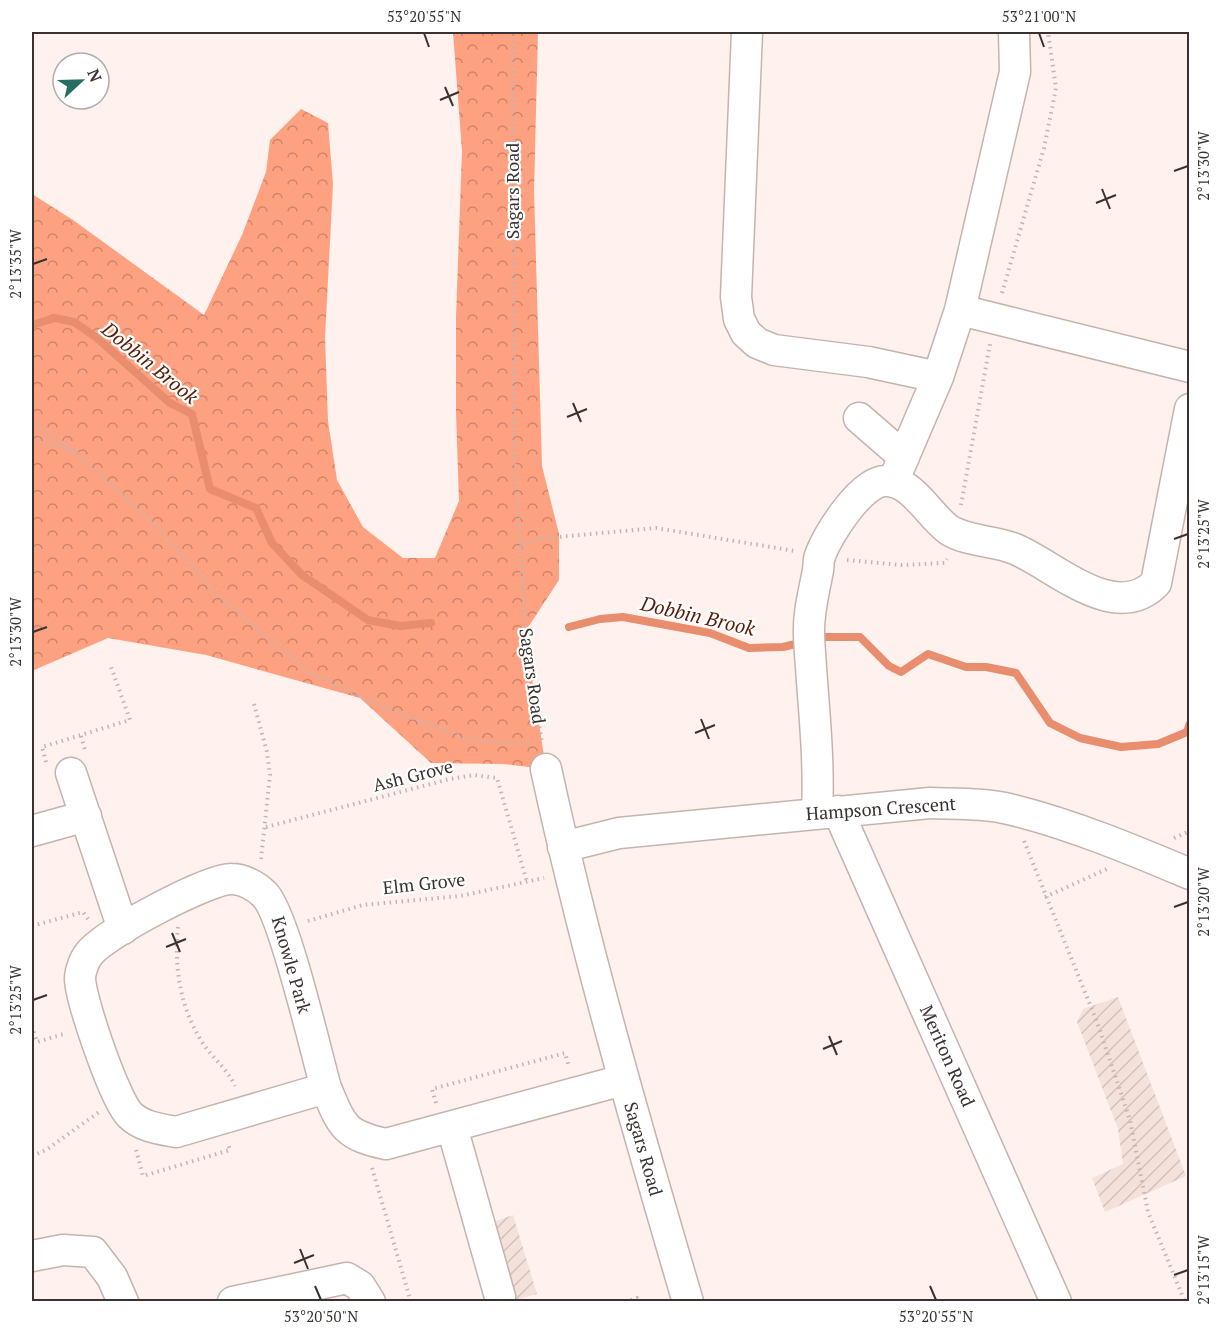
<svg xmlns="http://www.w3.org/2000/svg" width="1221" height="1333" font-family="'PT Serif',serif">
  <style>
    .industrial { fill: url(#industrial-furrows) }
    .forest { fill: url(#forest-crowns) }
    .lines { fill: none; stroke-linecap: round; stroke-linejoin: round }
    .stream { stroke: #e88d6d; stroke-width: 8 }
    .minor-casing { stroke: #c4b4ae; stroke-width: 33 }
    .path { stroke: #c2b6b3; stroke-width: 4; stroke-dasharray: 1.5 4.5; stroke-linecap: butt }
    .minor { stroke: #fff; stroke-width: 30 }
    .ticks { fill: none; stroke: #393230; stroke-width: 2 }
    .labels { text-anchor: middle; stroke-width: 4.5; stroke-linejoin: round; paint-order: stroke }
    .street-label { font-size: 18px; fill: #393230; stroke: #fff }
    .water-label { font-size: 20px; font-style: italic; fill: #551c06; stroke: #fff }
    .neatline { fill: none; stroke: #393230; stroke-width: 2 }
    .ticks-label { font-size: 15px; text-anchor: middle; fill: #393230 }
  </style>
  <defs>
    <pattern id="industrial-furrows" width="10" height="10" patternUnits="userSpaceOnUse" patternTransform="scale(1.5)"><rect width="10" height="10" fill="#f4e1da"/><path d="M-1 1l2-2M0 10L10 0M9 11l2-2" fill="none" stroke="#d2c2bb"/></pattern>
    <pattern id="forest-crowns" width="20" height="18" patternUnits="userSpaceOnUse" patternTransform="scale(1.5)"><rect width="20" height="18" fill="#fea181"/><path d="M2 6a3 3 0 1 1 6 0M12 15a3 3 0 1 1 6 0" fill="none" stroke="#cf846a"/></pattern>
  </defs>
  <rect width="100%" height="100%" fill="#fff1ed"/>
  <path class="industrial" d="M1118,997l68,179 -81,36 -13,-34 31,-14 -5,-35 -41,-107 6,-13z
    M513,1215l24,79 -25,7 -39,-72z"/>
  <path class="forest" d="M453,32h85l-4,159 8,275 17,68v46l-34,52 21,137 -43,-5 -72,-1 -71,-65 -154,-43 -98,-17 -76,33v-477l41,26 131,95 38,-80 24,-63 4,-32 31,-31 27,14 5,61 -8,154 3,83 9,59 26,47 40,31h32l24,-57 -3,-89v-95l6,-166z"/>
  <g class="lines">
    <path class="stream" d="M32,325l23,-7 19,4 23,16 73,65 22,11 18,75 46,19 16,35 30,32 66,45 32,6 31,-3
      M569,627l31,-8 23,-2 87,16 39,15 34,-1 21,-5
      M815,637h45l29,29 12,6 27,-18 38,13h20l30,6 34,50 30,15 41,9 37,-3 29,-12 3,-9"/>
    <g class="minor-casing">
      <path id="minor" d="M747,32l-11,265 3,22 7,14 11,10 17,7 94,12 70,15
        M960,310l230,57
        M859,418l45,39
        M893,482l45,-105 22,-67 55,-238 -1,-40
        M546,769c39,180 90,356 142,533
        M71,773l52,156
        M838,811l218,491
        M817,813c3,-59 -5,-118 -8,-177 -1,-24 5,-43 9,-66 1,-5 0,-10 2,-14 7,-21 42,-76 66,-75 27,0 43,35 63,49 19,12 45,10 66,19 39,16 100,76 141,34l34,-174
        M32,831l54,-15
        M563,847l56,-14 311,-30c28,1 56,0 83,7 60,15 120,40 177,64
        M326,1088c-10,-35 -42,-176 -62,-194 -8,-8 -21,-15 -32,-15 -23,-1 -130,56 -143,75 -5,6 -9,18 -9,25 1,22 35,122 50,136 12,12 30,14 46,17l150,-44c16,38 18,47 60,56l237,-64
        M452,1127l48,170
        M32,1256l31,-6 30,2 19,25 11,25
        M233,1302l114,-24 13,8 10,16"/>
    </g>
    <path class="path" d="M513,32l1,411 11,188 17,112
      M1002,293l42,-145 12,-60 -8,-56
      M32,421l41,29
      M32,437l45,16 77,71 63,70 92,78 81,38 81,30 62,5
      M961,505l29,-161
      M520,547l16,-8 120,-11 139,23
      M847,560l54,5 44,-2 2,-4
      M254,704l13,48 3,23 -9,84
      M81,736l4,14
      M46,762l-4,-15 88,-27 -20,-56
      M266,827l184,-48 24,-4 23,3 30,104
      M1174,838l16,-7
      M1024,841l73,181 33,98 18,92 37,90
      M1045,897l62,-28
      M308,921l55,-16 97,-9 84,-18
      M32,926l51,-14 5,7
      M178,927c-4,41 2,80 24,115 10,16 25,26 33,44
      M32,1026l5,16 30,-9
      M436,1103l-4,-14 133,-36 4,14
      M136,1150l7,26 87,-26 -2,-6
      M32,1156l14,-6 53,-38
      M372,1168l39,134
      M625,1302l12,-4 3,4"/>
    <use href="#minor" class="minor"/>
  </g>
  <path class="ticks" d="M424,33l5,14M1039,33l5,14M445,87l8,19M440,100l19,-8M1174,171l14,-5M1102,189l8,20M1096,203l20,-8M33,264l14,-5M573,403l8,19M567,417l20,-8M1174,539l14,-5M33,632l14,-5M701,719l8,20M695,733l20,-8M1174,907l14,-5M172,933l8,19M166,947l20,-8M33,1000l14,-5M829,1036l8,19M823,1049l19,-8M300,1249l8,20M294,1263l20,-8M1174,1275l14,-5M315,1286l6,14M930,1286l6,14"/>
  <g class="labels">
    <g class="street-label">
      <text transform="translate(513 191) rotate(-90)" y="6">Sagars Road</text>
      <text transform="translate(532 676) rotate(82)" y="6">Sagars Road</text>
      <text transform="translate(413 776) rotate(-14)" y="6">Ash Grove</text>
      <text transform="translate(881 809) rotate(-4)" y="6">Hampson Crescent</text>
      <text transform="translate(424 884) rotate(-6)" y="6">Elm Grove</text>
      <text transform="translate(291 965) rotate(74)" y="6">Knowle Park</text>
      <text transform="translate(947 1056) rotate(66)" y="6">Meriton Road</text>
      <text transform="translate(643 1149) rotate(74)" y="6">Sagars Road</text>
    </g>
    <g class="water-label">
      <text transform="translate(150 363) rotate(39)" y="7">Dobbin Brook</text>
      <text transform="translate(698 616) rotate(13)" y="7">Dobbin Brook</text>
    </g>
  </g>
  <rect width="1221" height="1333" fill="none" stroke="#ffffff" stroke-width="66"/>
  <g transform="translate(81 81) rotate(68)"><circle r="28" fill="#ffffff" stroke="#b0adac" stroke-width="1.5"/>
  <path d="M0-4.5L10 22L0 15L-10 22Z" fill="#276d61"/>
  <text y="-9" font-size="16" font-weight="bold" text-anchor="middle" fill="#393230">N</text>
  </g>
  <rect x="33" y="33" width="1155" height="1267" class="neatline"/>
  <g class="ticks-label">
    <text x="424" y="22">53°20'55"N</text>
    <text x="1039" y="22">53°21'00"N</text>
    <text transform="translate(1204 166) rotate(-90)" y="5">2°13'30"W</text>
    <text transform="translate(16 264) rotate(-90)" y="5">2°13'35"W</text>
    <text transform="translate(1204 534) rotate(-90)" y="5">2°13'25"W</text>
    <text transform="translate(16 632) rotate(-90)" y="5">2°13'30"W</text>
    <text transform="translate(1204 902) rotate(-90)" y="5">2°13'20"W</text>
    <text transform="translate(16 1000) rotate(-90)" y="5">2°13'25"W</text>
    <text transform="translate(1204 1270) rotate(-90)" y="5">2°13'15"W</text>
    <text x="321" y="1322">53°20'50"N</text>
    <text x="936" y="1322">53°20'55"N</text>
  </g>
</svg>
